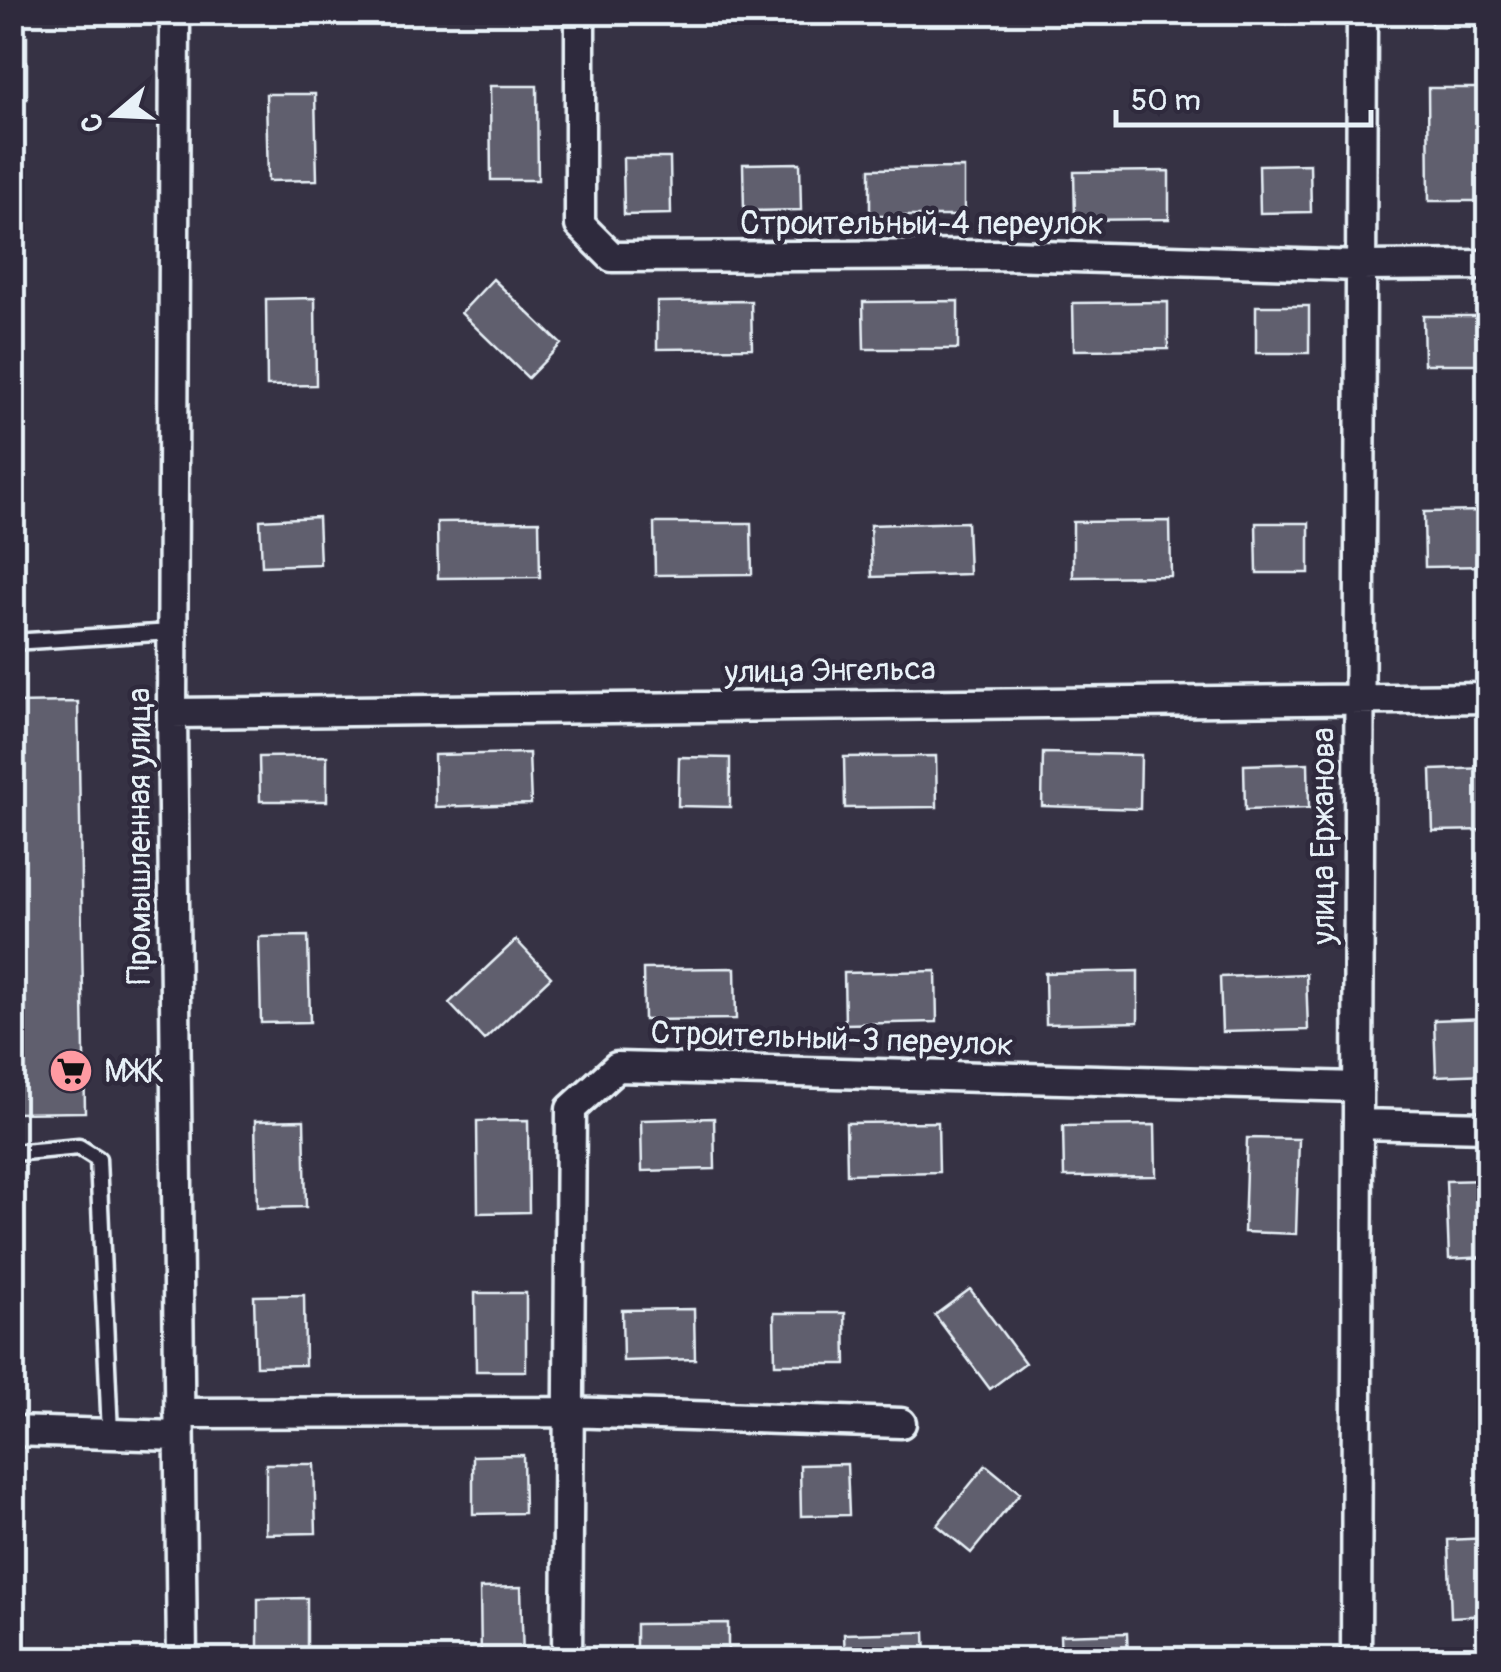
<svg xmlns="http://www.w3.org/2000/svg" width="1501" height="1672" font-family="Pangolin,sans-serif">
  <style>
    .building { fill: #605e6e; stroke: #e8f1f8; stroke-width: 2.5 }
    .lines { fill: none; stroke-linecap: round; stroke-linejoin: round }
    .service-casing { stroke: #e8f1f8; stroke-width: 21 }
    .minor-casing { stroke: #e8f1f8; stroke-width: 35 }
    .service { stroke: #2f2a3d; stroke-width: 14 }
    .minor { stroke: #2f2a3d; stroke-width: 28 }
    .labels { text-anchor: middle; stroke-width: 9; stroke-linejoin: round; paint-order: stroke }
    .street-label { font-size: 32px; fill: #e8f1f8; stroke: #2f2a3d }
    .poi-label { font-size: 32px; fill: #e8f1f8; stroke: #2f2a3d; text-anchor: start }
  </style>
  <rect width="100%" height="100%" fill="#363244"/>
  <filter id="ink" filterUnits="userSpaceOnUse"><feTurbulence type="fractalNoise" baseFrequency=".01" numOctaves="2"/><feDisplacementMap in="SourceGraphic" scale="20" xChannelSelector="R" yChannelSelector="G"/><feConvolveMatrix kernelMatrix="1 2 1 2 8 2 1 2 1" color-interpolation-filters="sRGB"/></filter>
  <g filter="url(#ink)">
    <path class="building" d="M1259,12h53v12h-53z
      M1431,12h56v15l-56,-1z
      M12,36h15v63h-15z
      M490,86h47l1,94h-47z
      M1428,88h55l1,113h-55z
      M266,94h49l2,86 -49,1z
      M623,158h47l1,56 -47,1z
      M800,163l1,47 -57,1 -1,-47z
      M1310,164l1,48 -51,1 -1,-48z
      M964,168v48h-94v-47z
      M1169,171v48l-94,1 -1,-48z
      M493,279l68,65 -33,34 -67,-65z
      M315,298l1,87 -49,1 -1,-87z
      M751,301l1,47 -95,1v-47z
      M958,301v48h-94l-1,-47z
      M1168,302v47l-94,1 -1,-47z
      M1256,306h53v47h-53z
      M1423,316h61v48h-60z
      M1488,511v55l-63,1 -1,-55z
      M318,517l2,47 -58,2 -2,-46z
      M539,521l1,56 -102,1 -1,-56z
      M1170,521l1,55 -98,1v-55z
      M967,522l2,52 -97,3 -2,-52z
      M654,523h97l1,51 -97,1z
      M1256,523h53v50h-52z
      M78,702l7,410 -73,1v-410z
      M529,753l2,51 -96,3 -1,-52z
      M1043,753l98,2 -1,54 -98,-3z
      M327,756v45h-67l-1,-44z
      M936,756l1,51 -92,1 -1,-51z
      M679,757l51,1v49l-52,-1z
      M1308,763l1,45 -64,2 -1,-45z
      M1488,768v62l-55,1 -2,-61z
      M308,936l2,86 -49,1 -2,-86z
      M516,940l35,37 -67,63 -35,-37z
      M735,968l1,51 -92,1 -1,-51z
      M936,971l1,51 -92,2 -1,-51z
      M1138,971v51l-92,2 -1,-51z
      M1306,974l2,56 -86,2 -2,-55z
      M1488,1018v56l-52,2 -2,-56z
      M714,1118l1,51 -73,2 -1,-51z
      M304,1120l2,87 -49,1 -2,-87z
      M528,1120l1,92 -51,1 -1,-92z
      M938,1122l1,50 -92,2 -1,-51z
      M1155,1125l1,51 -92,1 -1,-51z
      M1247,1138l52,1 -3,95 -52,-2z
      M1488,1180v77l-39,2 -3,-78z
      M970,1289l55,74 -35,26 -55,-74z
      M475,1293h51v78h-50z
      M304,1295l1,70 -49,1 -2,-70z
      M694,1309l1,50 -72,2 -1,-51z
      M774,1313h71l1,51h-71z
      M523,1455l1,58 -51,1v-58z
      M266,1464h48l2,69 -50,1z
      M847,1464l2,51 -48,1 -1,-51z
      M986,1465l34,28 -49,60 -34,-28z
      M1488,1538v77l-37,2 -3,-77z
      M521,1587l2,73h-42l-1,-72z
      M307,1598v62h-49v-61z
      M728,1623v37h-92v-36z
      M925,1632l1,28h-81l-1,-26z
      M1127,1633l1,27h-67l-1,-25z"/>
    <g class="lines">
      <g class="service-casing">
        <path id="service" d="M12,642l160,-10
          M12,1153l67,-6 19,12 12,275"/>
      </g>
      <g class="minor-casing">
        <path id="minor" d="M175,12l-3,701 10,947
          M580,12v213l32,32 396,-2 352,11 128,-1
          M172,713l1316,-15
          M1358,1124l130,3
          M179,1413l387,-1 335,11
          M12,1431l167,5
          M567,1660l4,-551 46,-42 740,20
          M1356,1660l6,-1648"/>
      </g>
      <use href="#service" class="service"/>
      <use href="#minor" class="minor"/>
    </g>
  </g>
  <defs>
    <g id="supermarket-disc" transform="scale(2.25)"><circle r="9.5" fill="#ff9aa2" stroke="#2f2a3d"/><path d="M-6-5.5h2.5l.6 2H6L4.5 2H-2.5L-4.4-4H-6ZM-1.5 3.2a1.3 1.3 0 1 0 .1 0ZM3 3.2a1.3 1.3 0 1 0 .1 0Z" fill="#111"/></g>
  </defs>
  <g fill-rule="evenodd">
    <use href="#supermarket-disc" x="71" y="1071"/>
  </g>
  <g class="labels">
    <g class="street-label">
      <text x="922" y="234">Строительный-4 переулок</text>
      <text transform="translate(830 670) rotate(-1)" y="11">улица Энгельса</text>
      <text transform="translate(139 836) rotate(-90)" y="11">Промышленная улица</text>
      <text transform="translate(1323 836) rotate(-90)" y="11">улица Ержанова</text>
      <text transform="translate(832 1038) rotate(2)" y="11">Строительный-3 переулок</text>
    </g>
    <g class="poi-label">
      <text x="104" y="1082">МЖК</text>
    </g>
  </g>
  <rect width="1501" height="1672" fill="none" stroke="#2f2a3d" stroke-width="50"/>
  <rect x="25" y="25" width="1451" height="1622" fill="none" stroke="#e8f1f8" stroke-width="4" filter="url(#ink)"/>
  <g transform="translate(115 115) rotate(251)" stroke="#2f2a3d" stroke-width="8" paint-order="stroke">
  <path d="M0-8L18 38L0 25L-18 38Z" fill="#e8f1f8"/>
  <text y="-15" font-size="28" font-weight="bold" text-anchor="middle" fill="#e8f1f8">С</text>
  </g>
  <path d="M1116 110v15h255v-15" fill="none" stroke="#e8f1f8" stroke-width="5"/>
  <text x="1131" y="110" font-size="30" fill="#e8f1f8" stroke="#2f2a3d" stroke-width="8" paint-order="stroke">50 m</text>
</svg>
